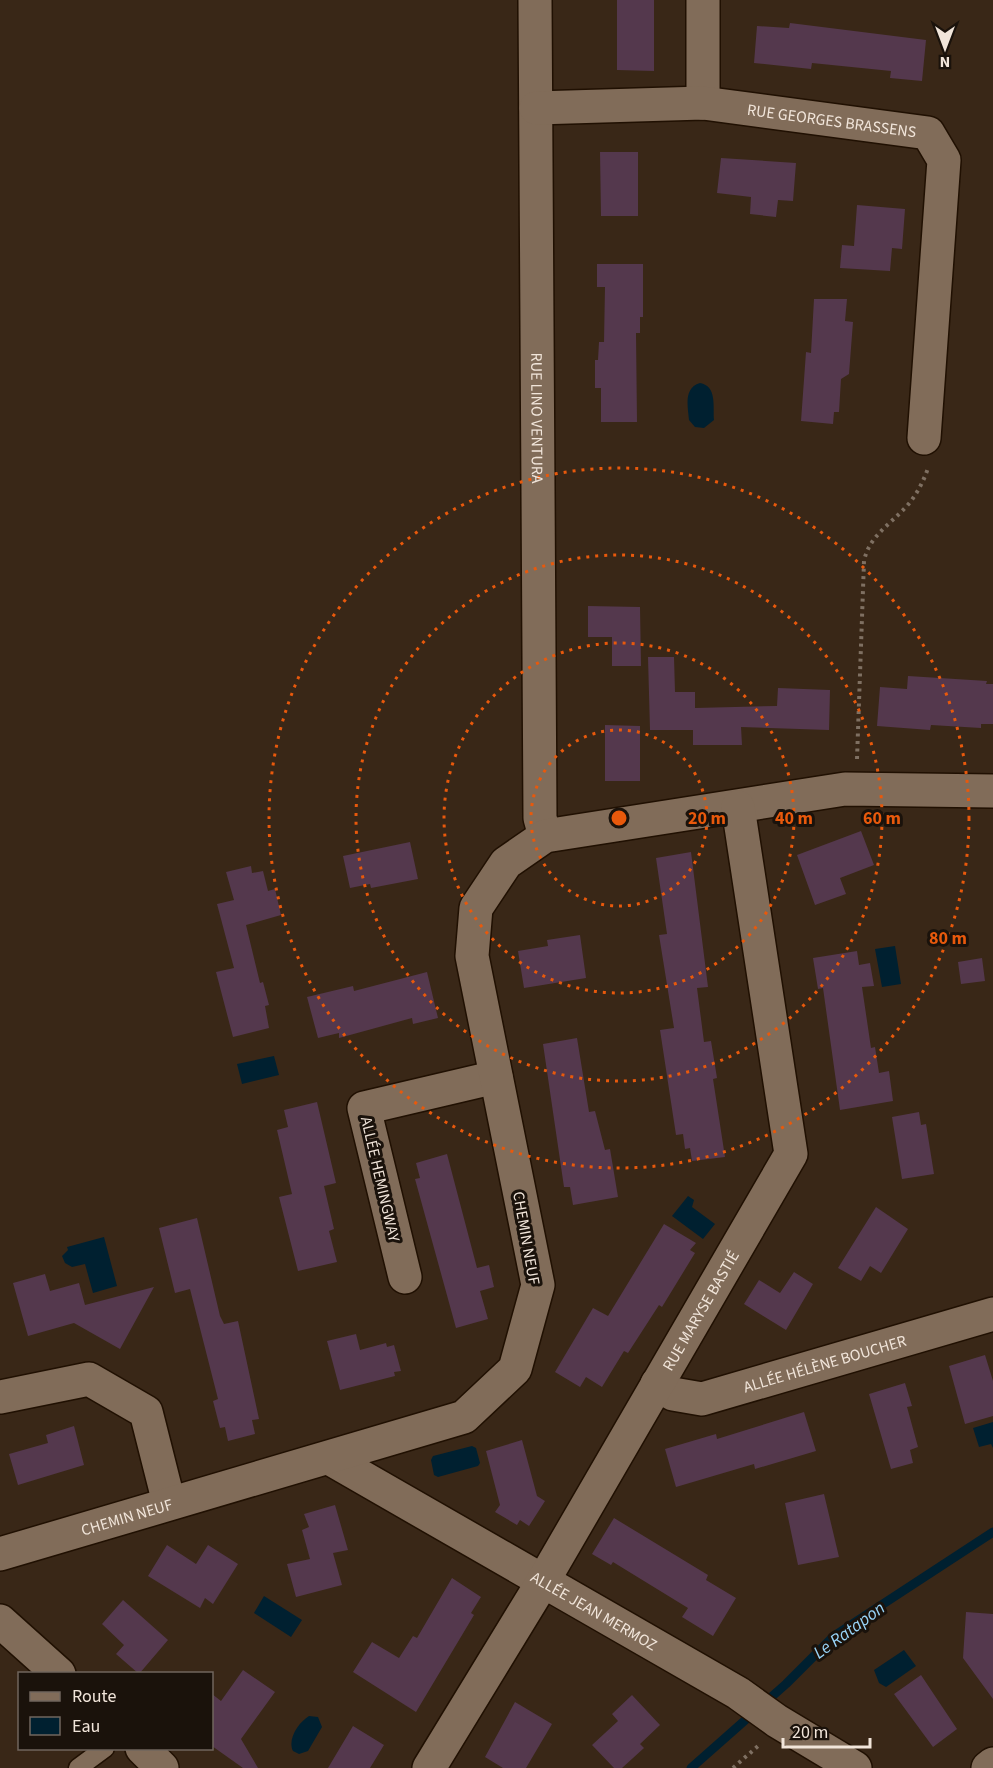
<svg xmlns="http://www.w3.org/2000/svg" width="993" height="1768" font-family="'Source Sans 3',sans-serif">
  <style>
    .water { fill: #002030 }
    .lines { fill: none; stroke-linecap: round; stroke-linejoin: round }
    .stream { stroke: #002030; stroke-width: 9 }
    .building { fill: #54384d }
    .lane-casing { stroke: #201002; stroke-width: 21 }
    .street-casing { stroke: #201002; stroke-width: 36 }
    .path { stroke: #7f7062; stroke-width: 4; stroke-dasharray: 3 4.5; stroke-linecap: butt }
    .lane { stroke: #816c59; stroke-width: 18 }
    .street { stroke: #816c59; stroke-width: 33 }
    .ring { fill: none; stroke: #e8590c; stroke-width: 3; stroke-dasharray: 3 6 }
    .labels { text-anchor: middle; stroke-width: 6; stroke-linejoin: round; paint-order: stroke }
    .street-label { font-size: 16px; fill: #f1e5da; stroke: #1a120b }
    .water-label { font-size: 18px; font-style: italic; fill: #98d4f8; stroke: #1a120b }
    .centre { fill: #e8590c; stroke: #1a120b; stroke-width: 3 }
    .ring-label { font-size: 18px; text-anchor: middle; font-weight: bold; fill: #e8590c; stroke: #1a120b; stroke-width: 6; stroke-linejoin: round; paint-order: stroke }
  </style>
  <rect width="100%" height="100%" fill="#392717"/>
  <path class="water" d="M700,383c17,3 13,23 14,37l-10,8 -9,-1 -6,-7c-1,-13 -6,-32 11,-37z
    M895,946l6,38 -19,3 -7,-38z
    M274,1056l5,19 -37,9 -5,-20z
    M688,1196l6,4 -2,7 23,17 -12,15 -31,-23z
    M104,1237l13,49 -24,7 -8,-29 -13,3 -7,-4 -3,-7 6,-6 -1,-3z
    M993,1422v26l-2,-4 -12,3 -6,-19z
    M472,1446l4,2 4,15 -2,3 -40,11 -4,-2 -3,-15 2,-4z
    M264,1596l38,24 -11,17 -37,-24z
    M904,1650l12,16 -30,21 -7,-4 -5,-13z
    M309,1716l9,1 4,10 -14,24 -9,3 -6,-3c-6,-12 6,-29 16,-35z"/>
  <g class="lines">
    <path class="stream" d="M691,1768l95,-84 48,-48 159,-104"/>
  </g>
  <path class="building" d="M617,0h37v71l-37,-1z
    M790,23l136,17 -4,41 -32,-3 1,-7 -79,-8 -1,6 -57,-6 3,-37 32,2z
    M600,152h38v64h-37z
    M721,158l75,5 -3,38 -15,-1 -2,17 -26,-3 1,-17 -34,-4z
    M857,205l48,4 -3,40 -10,-1 -2,23 -50,-3 2,-23 12,1z
    M597,264h46v53h-3v16h-4l1,89h-36v-34h-6v-28h3l1,-18h5l1,-55h-8z
    M814,299h33l-2,22 8,1 -4,52 -8,5 -2,33h-5l-1,12 -32,-3 5,-69 5,1z
    M588,606l52,1 1,59h-29v-29h-24z
    M648,657h26l1,35h20v16l82,-2 1,-18 52,2 -1,40 -88,-3 1,18h-49v-15h-43z
    M908,676l79,5 -1,3h7v40h-12v4l-50,-3 -1,5 -53,-4 3,-39 27,2z
    M605,725l35,1v55h-35z
    M861,831l13,34 -34,13 6,16 -31,11 -18,-50z
    M410,842l8,37 -47,9 -1,-4 -20,4 -7,-32z
    M691,852l17,135 -11,1 7,54 7,-1 6,37 -4,1 12,78 -33,4 -2,-13 -5,1 -2,-15 -7,1 -16,-105 14,-2 -15,-93 8,-1 -11,-76z
    M251,866l1,7 11,-2 5,20 7,-2 6,26 -35,10 14,58 3,-1 6,23 -4,1 4,22 -36,9 -17,-65 18,-4 -17,-64 17,-4 -8,-28z
    M580,935l6,43 -62,10 -6,-37 30,-5 -1,-6z
    M857,951l2,14 11,-2 4,23 -12,1 9,61 4,-1 4,26 10,-2 4,30 -53,9 -17,-122 -5,1 -5,-31z
    M982,958l3,23 -24,3 -3,-22z
    M427,972l11,46 -25,6 -1,-6 -73,20v-5l-21,5 -11,-41 46,-11 1,5z
    M577,1038l12,74 6,-1 10,39 5,-1 8,48 -45,8 -3,-18h-6l-21,-143z
    M317,1102l19,81 -12,3 10,43 -5,2 8,31 -39,9 -19,-74 13,-3 -15,-64 11,-3 -4,-17z
    M919,1112l2,13 5,-1 8,50 -32,5 -10,-62z
    M447,1154l30,114 12,-3 5,22 -14,4 8,28 -32,9 -41,-149 5,-1 -4,-15z
    M876,1207l32,22 -27,44 -11,-7 -9,15 -23,-13z
    M197,1218l23,98 4,8 14,-3 21,98 -7,1 3,14 -27,7 -3,-14 -5,1 -7,-27 5,-2 -28,-110 -15,4 -16,-65z
    M664,1224l32,19 -6,7 5,3 -33,54 -3,-2 -31,48 -4,-2 -22,36 -16,-10 -6,10 -25,-15 38,-64 15,8z
    M794,1272l19,12 -27,46 -42,-26 15,-24 21,13z
    M45,1274l5,17 29,-8 6,22 69,-18 -34,62 -46,-26 -46,13 -15,-53z
    M356,1334l4,16 26,-7 1,4 7,-2 7,26 -7,1 1,4 -55,14 -13,-49z
    M985,1355l8,26v35l-28,8 -16,-58z
    M905,1383l7,23 -5,1 11,40 -8,3 3,13 -22,6 -22,-75z
    M804,1412l12,39 -61,18 -1,-5 -78,23 -11,-38 51,-15 1,5z
    M74,1426l10,39 -66,20 -9,-31 39,-11 -2,-8z
    M522,1440l15,56 8,5 -16,25 -9,-6 -3,5 -22,-13 5,-7 -14,-54z
    M824,1494l15,63 -41,8 -13,-62z
    M335,1505l13,45 -15,3 9,32 -46,12 -9,-33 23,-5 -8,-29 7,-3 -5,-13z
    M614,1518l94,57 -2,5 30,18 -23,38 -31,-19 6,-9 -75,-46 -2,3 -19,-11z
    M167,1545l29,19 12,-19 30,19 -25,40 -8,-6 -5,10 -52,-32z
    M452,1578l29,19 -10,16 3,2 -58,97 -63,-40 19,-30 27,16 14,-22 4,2z
    M123,1600l45,40 -29,34 -23,-20 8,-9 -22,-21z
    M966,1612l27,2v85l-30,-41z
    M243,1670l32,22 -34,47 17,29h-15l-31,-22v-52l9,7z
    M921,1675l36,54 -24,18 -39,-53z
    M632,1695l28,30 -20,19 4,4 -22,20h-8l-22,-23 26,-24 -6,-7z
    M515,1702l37,22 -26,44h-23l-18,-11z
    M353,1726l31,19 -14,23h-42z"/>
  <g class="lines">
    <g class="lane-casing">
      <path id="lane" d="M78,1768l27,-20"/>
    </g>
    <g class="street-casing">
      <g id="street">
        <path id="s1" d="M535,0l5,818 5,18"/>
        <path d="M703,0v103"/>
        <path id="s2" d="M536,108l167,-5 225,30 16,27 -20,278"/>
        <path d="M405,1277l-41,-169 132,-31"/>
        <path id="s3" d="M657,1384l16,10 29,5 291,-85"/>
        <path d="M0,1397l89,-18 57,33 23,91"/>
        <path id="s4" d="M329,1458l409,235 39,28 78,47"/>
        <path id="s5" d="M0,1554l464,-137 51,-48 23,-84 -66,-329 4,-48 30,-45 39,-27 300,-47 148,2"/>
        <path d="M0,1621l59,53"/>
        <path d="M142,1748l20,20"/>
        <path id="s6" d="M429,1768l113,-185 249,-429 -53,-347"/>
        <path d="M988,1768l5,-4"/>
      </g>
    </g>
    <path class="path" d="M857,759l7,-198c5,-24 24,-35 40,-52 11,-11 19,-26 24,-41
      M733,1768l25,-22"/>
    <use href="#lane" class="lane"/>
    <use href="#street" class="street"/>
  </g>
  <g class="ring">
    <circle cx="619" cy="818" r="88"/>
    <circle cx="619" cy="818" r="175"/>
    <circle cx="619" cy="818" r="263"/>
    <circle cx="619" cy="818" r="350"/>
  </g>
  <g class="labels">
    <g class="street-label">
      <text dy="6" stroke="none"><textPath href="#s2" startOffset="297">RUE GEORGES BRASSENS</textPath></text>
      <text dy="6" stroke="none"><textPath href="#s1" startOffset="418">RUE LINO VENTURA</textPath></text>
      <text transform="translate(381 1179) rotate(77)" y="6">ALLÉE HEMINGWAY</text>
      <text transform="translate(527 1238) rotate(80)" y="6">CHEMIN NEUF</text>
      <text dy="6" stroke="none"><textPath href="#s6" startOffset="532">RUE MARYSE BASTIÉ</textPath></text>
      <text dy="6" stroke="none"><textPath href="#s3" startOffset="176">ALLÉE HÉLÈNE BOUCHER</textPath></text>
      <text dy="6" stroke="none"><textPath href="#s5" startOffset="132">CHEMIN NEUF</textPath></text>
      <text dy="6" stroke="none"><textPath href="#s4" startOffset="306">ALLÉE JEAN MERMOZ</textPath></text>
    </g>
    <g class="water-label">
      <text transform="translate(849 1630) rotate(-36)" y="6">Le Ratapon</text>
    </g>
  </g>
  <circle cx="619" cy="818" r="9" class="centre"/>
  <g class="ring-label">
    <text x="707" y="824">20 m</text>
    <text x="794" y="824">40 m</text>
    <text x="882" y="824">60 m</text>
    <text x="948" y="944">80 m</text>
  </g>
  <rect x="18" y="1672" width="195" height="78" fill="#1a120b" stroke="#70665e" stroke-width="1.5"/>
  <rect x="30" y="1692" width="30" height="9" fill="#816c59" stroke="#70665e" stroke-width="1.5"/>
  <text x="72" y="1702" font-size="18" fill="#f1e5da">Route</text>
  <rect x="30" y="1717" width="30" height="18" fill="#002030" stroke="#70665e" stroke-width="1.5"/>
  <text x="72" y="1732" font-size="18" fill="#f1e5da">Eau</text>
  <g transform="translate(945 48) rotate(180)" stroke="#1a120b" stroke-width="4.5" paint-order="stroke">
  <path d="M0-4.5L10 22L0 15L-10 22Z" fill="#f1e5da"/>
  <text y="-9" font-size="16" font-weight="bold" text-anchor="middle" fill="#f1e5da">N</text>
  </g>
  <path d="M783 1738v9h87v-9" fill="none" stroke="#f1e5da" stroke-width="3"/>
  <text x="792" y="1738" font-size="18" fill="#f1e5da" stroke="#1a120b" stroke-width="4.5" paint-order="stroke">20 m</text>
</svg>
